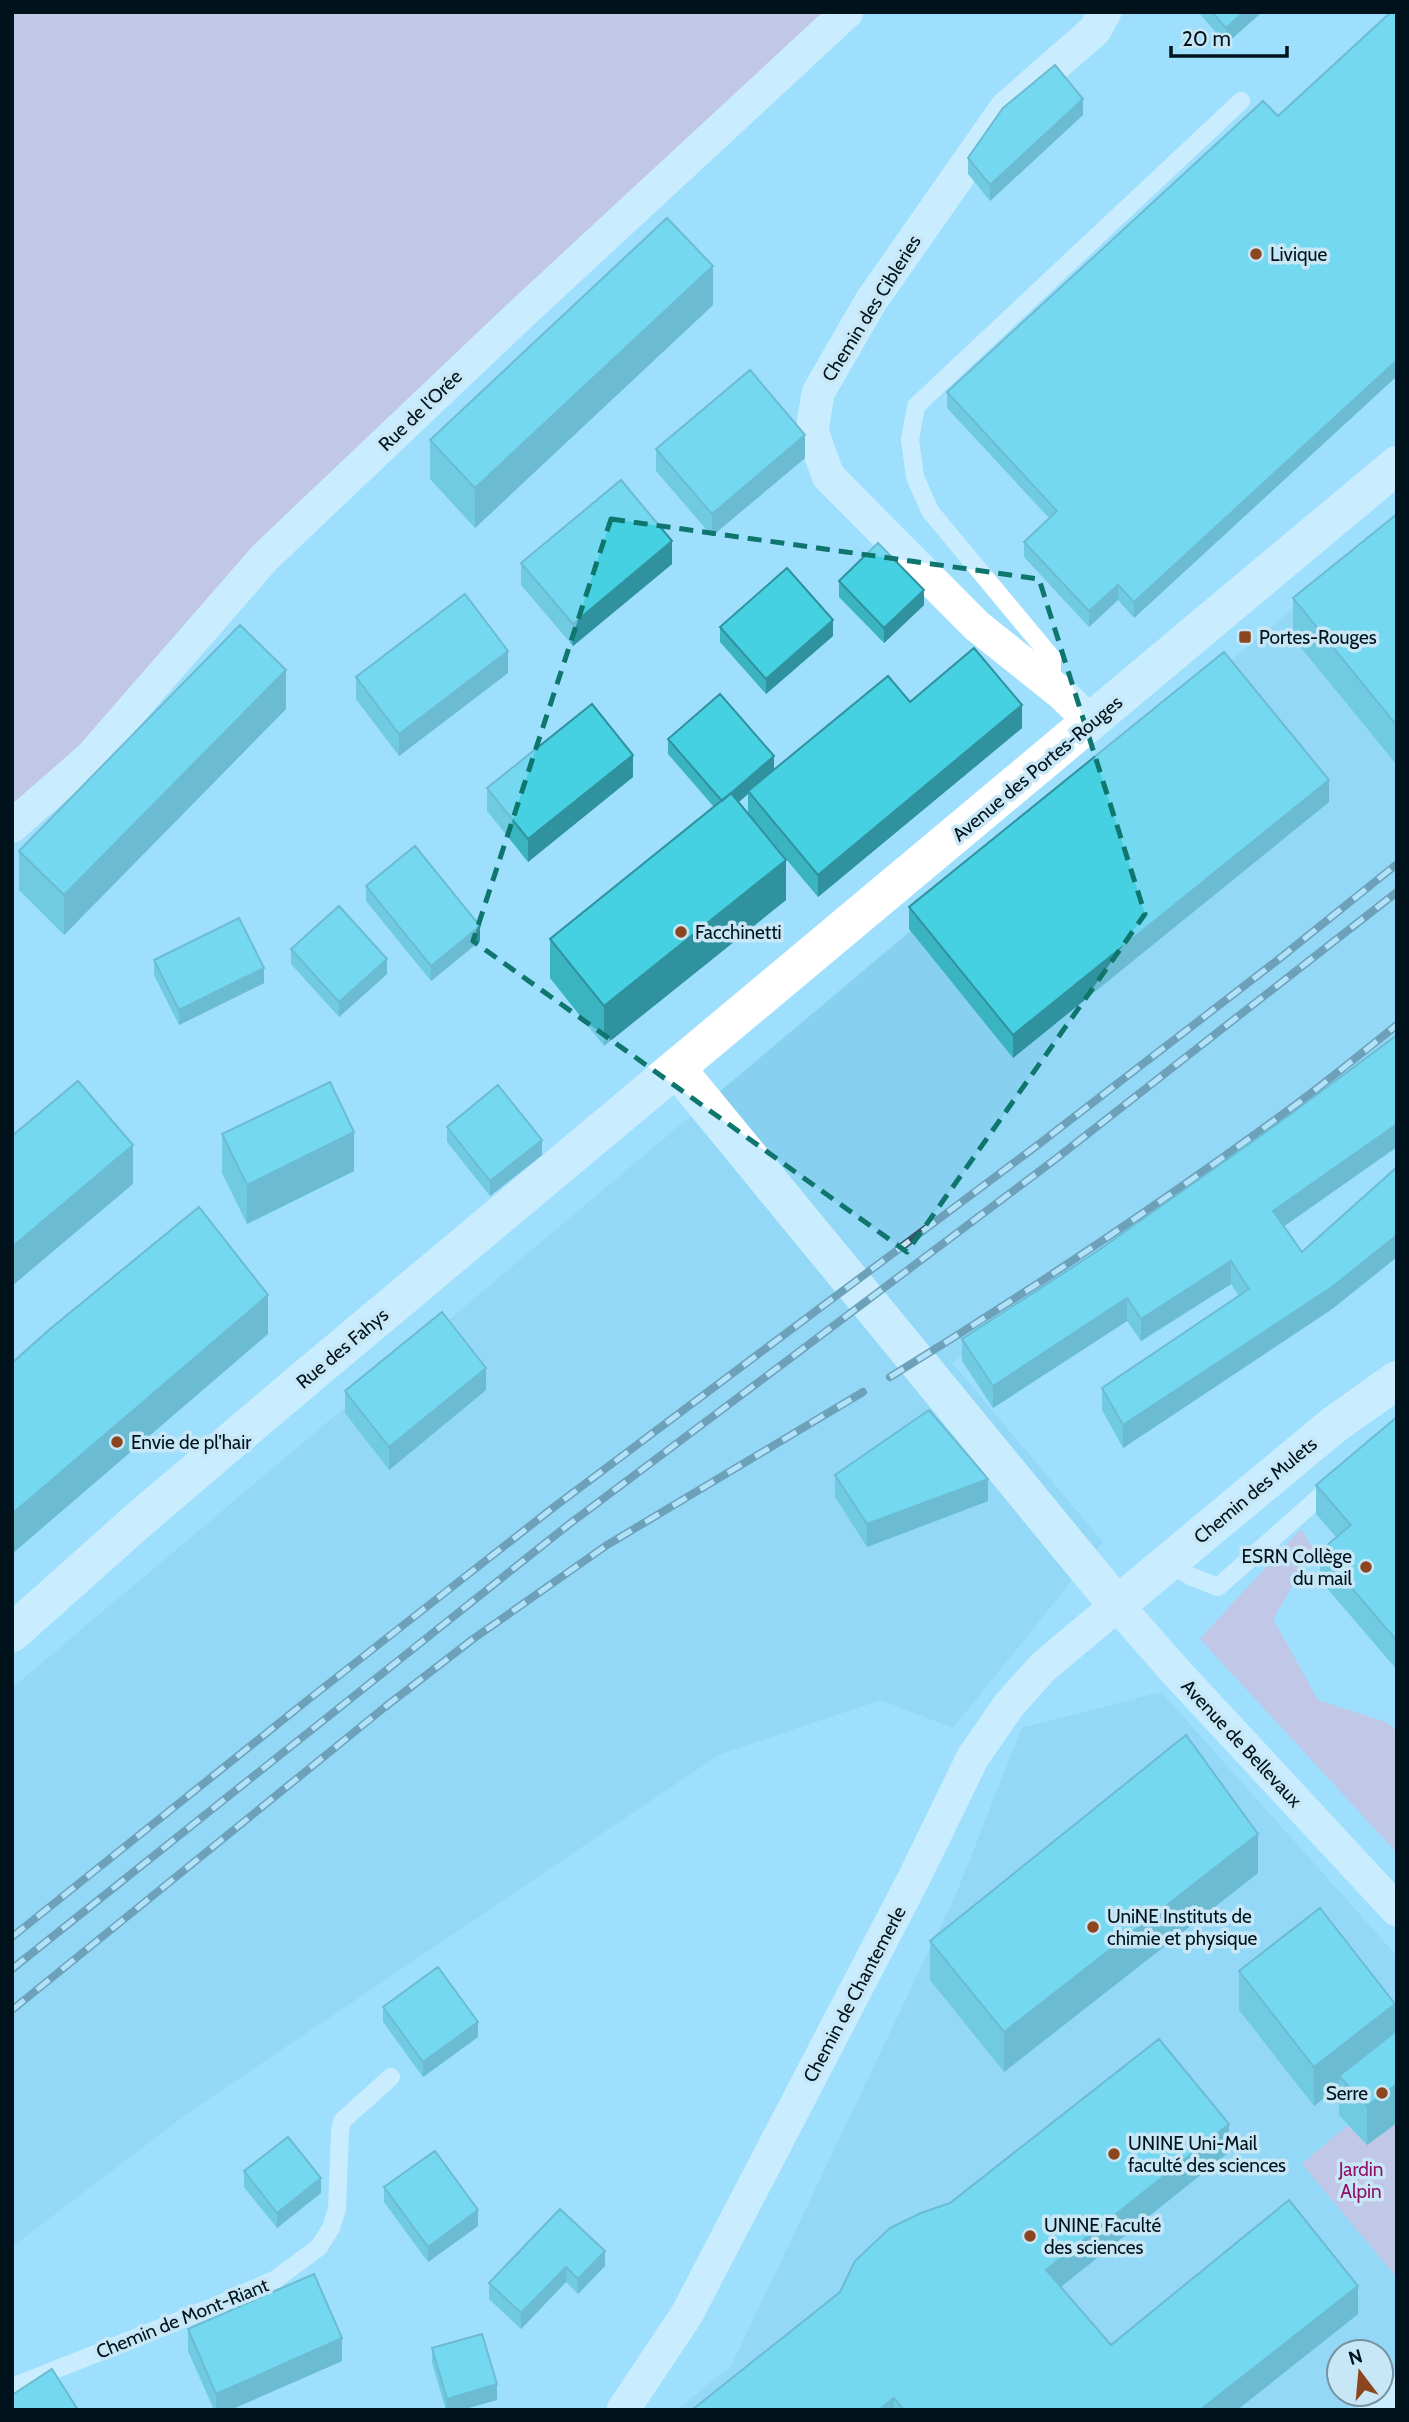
<svg xmlns="http://www.w3.org/2000/svg" width="1409" height="2422" font-family="Cabin,sans-serif">
  <style>
    .built { fill: #88d0ef }
    .green { fill: #eeabcd }
    .lines { fill: none; stroke-linecap: round; stroke-linejoin: round }
    .service { stroke: #fff; stroke-width: 18 }
    .minor { stroke: #fff; stroke-width: 33 }
    .tertiary { stroke: #fff; stroke-width: 38 }
    .secondary { stroke: #fff; stroke-width: 38 }
    .rail-casing { stroke: #345566; stroke-width: 8 }
    .rail { stroke: #c8e7f6; stroke-width: 5; stroke-dasharray: 16; stroke-linecap: butt }
    .wall { fill: #3bb4c2 }
    .shaded-wall { fill: #30929e }
    .building { fill: #45d1e2; stroke: #30929e; stroke-width: 2 }
    .marked { fill: none; stroke: #0f766e; stroke-width: 5; stroke-dasharray: 14 9; stroke-linejoin: round }
    .poi-dot { fill: #8c461f; stroke: #c8e7f6; stroke-width: 2.5 }
    .labels { text-anchor: middle; stroke-width: 7; stroke-linejoin: round; paint-order: stroke }
    .poi-label { font-size: 19px; fill: #00121c; stroke: #c8e7f6; text-anchor: start }
    .street-label { font-size: 19px; fill: #00121c; stroke: #c8e7f6 }
    .park-label { font-size: 19px; fill: #930f66; stroke: #c8e7f6 }
  </style>
  <rect width="100%" height="100%" fill="#9ddffd"/>
  <path class="built" d="M1397,521v528l-115,88 -330,226 151,179 -150,186 -72,-28 -161,54 -535,361 -173,132v-559z
    M1161,1692l236,264v411l-16,13v-28h-42v42h24l-19,16h-668l55,-44 226,-474 65,-164z"/>
  <path class="green" d="M12,12h835l-835,814z
    M1301,1529l13,21 -41,69 45,81 67,22 12,8v123l-197,-214z
    M1397,2123v155l-95,-114 46,-39 19,20z"/>
  <g class="lines">
    <path class="service" d="M1052,687v-29l-122,-147 -15,-34 -5,-37 6,-34 325,-305
      M1168,1562l22,14 28,11 115,-102
      M12,2387l201,-80 63,-28 43,-32 12,-19 6,-19 3,-77 2,-11 49,-44"/>
    <path class="minor" d="M1091,722l-30,-29 -84,-67 -149,-150 -16,-45 6,-38 53,-92 135,-193 89,-78 10,-18
      M12,826l78,-68 175,-201 255,-242 327,-303
      M623,2410l64,-96 228,-438 58,-119 36,-52 34,-38 74,-62 60,68 220,237
      M1374,2410l23,-18"/>
    <path class="tertiary" d="M677,1069l440,536 218,-181 62,-44"/>
    <path class="secondary" d="M12,1633l122,-109 155,-132 1108,-927"/>
    <g class="rail-casing">
      <path id="rail" d="M890,1377c135,-83 266,-170 393,-263 39,-28 76,-59 114,-89
        M12,1937l297,-238 245,-192 485,-363 240,-185 118,-95
        M12,1969l556,-444 485,-364 344,-269
        M12,2010l373,-303 88,-68 134,-94 256,-153"/>
    </g>
    <use href="#rail" class="rail"/>
  </g>
  <path class="wall" d="M1198,12h64l-36,32z
    M1397,12v364l-263,242 -16,-18 -29,27 -65,-70v-15l25,-24 -102,-110v-16l331,-276z
    M1083,115l-93,86 -22,-27v-16z
    M713,305l-238,223 -45,-49v-39z
    M656,449l149,9 -93,78 -56,-65z
    M1397,514v251l-104,-127v-40z
    M521,563l151,1 -99,82 -52,-61z
    M839,581l85,24 -40,38 -45,-46z
    M720,627l113,9 -67,58 -46,-52z
    M508,673l-109,83 -43,-57v-22z
    M910,702l112,26 -204,169 -70,-83v-20l-10,8 48,98 -182,146 -54,-68v-39l164,-132 -46,-53v-15l106,31z
    M286,709l-222,226 -45,-45v-39z
    M633,777l-105,85 -41,-51v-23z
    M1329,802l-316,256 -104,-129v-22z
    M366,886l114,55 -49,40 -65,-80z
    M291,949l96,25 -48,43 -48,-53z
    M154,960l110,23 -85,42 -25,-50z
    M447,1127l95,28 -52,41 -43,-54z
    M222,1134l132,37 -107,53 -25,-51z
    M1397,1167v90l-65,52 -209,139 -21,-38v-22l137,-92 -8,-12 -90,57 -14,-20 -134,87 -31,-47v-22l322,-113 18,26z
    M486,1390l-97,80 -44,-57v-22z
    M1397,1417v253l-77,-90v-29l16,-14 -20,-23v-29z
    M835,1475l153,26 -121,46 -32,-50z
    M1258,1873l-254,199 -74,-92v-39z
    M1239,1971l156,33 -28,141 -28,-30v-28l-25,19 -75,-96z
    M383,2007l95,30 -55,40 -40,-55z
    M1229,2152l-169,135 51,58 247,-31 -121,96h-545z
    M244,2171l77,22 -44,35 -33,-41z
    M384,2187l94,39 -50,36 -44,-60z
    M560,2209l45,57 -27,28 -12,-12 -45,47 -32,-30v-16z
    M188,2329l154,32 -112,49h-16l-26,-59z
    M432,2348l65,52 -36,10h-15l-14,-47z"/>
  <path class="shaded-wall" d="M1244,12h18l-36,32v-16z
    M1083,99v16l-93,86v-16z
    M713,266v39l-238,223v-40z
    M1397,360v16l-263,242v-16z
    M805,435v23l-93,78v-22z
    M672,541v23l-99,82v-22z
    M1118,585v15l-29,27v-16z
    M924,590v15l-40,38v-15z
    M833,620v16l-67,58v-15z
    M508,651v22l-109,83v-22z
    M286,670v39l-222,226v-40z
    M1022,705v23l-204,169v-22z
    M633,755v22l-105,85v-23z
    M774,756v16l-26,19v3l-26,23v-16z
    M1329,780v22l-316,256v-23z
    M786,860v40l-182,146v-40z
    M480,926v15l-49,40v-15z
    M387,959v15l-48,43v-15z
    M264,968v15l-85,42v-15z
    M1397,1124v23l-124,87v-23z
    M354,1132v39l-107,53v-39z
    M542,1140v15l-52,41v-15z
    M133,1145v39l-121,102v-39z
    M1397,1235v22l-65,52 -209,139v-23z
    M1231,1261v23l-90,57v-22z
    M268,1295v39l-256,220v-40z
    M1127,1298v23l-134,87v-22z
    M486,1368v22l-97,80v-23z
    M988,1479v22l-121,46v-23z
    M1258,1834v39l-254,199v-40z
    M1395,2004v39l-56,33v11l-25,19v-39z
    M478,2022v15l-55,40v-15z
    M1397,2084v39l-30,22v-39z
    M1229,2124v28l-183,147v-29z
    M321,2178v15l-44,35v-15z
    M478,2210v16l-50,36v-15z
    M605,2251v15l-27,28v-15z
    M566,2267v15l-45,47v-16z
    M1358,2286v28l-121,96h-37z
    M342,2338v23l-112,49h-14v-16z
    M497,2384v16l-36,10h-14v-11z
    M894,2398v12h-15z"/>
  <path class="building" d="M1212,12h32l-18,16z
    M1391,12h6v348l-263,242 -16,-17 -29,26 -65,-69 33,-31 -110,-119 316,-291 15,15z
    M1055,65l28,34 -93,86 -22,-27 35,-50z
    M667,218l46,48 -238,222 -45,-48z
    M750,370l55,65 -93,79 -56,-65z
    M621,480l51,61 -99,83 -52,-61z
    M1397,514v212l-104,-128z
    M878,543l46,47 -40,38 -45,-47z
    M787,568l46,52 -67,59 -46,-52z
    M465,594l43,57 -109,83 -43,-57z
    M240,625l46,45 -222,225 -45,-44z
    M974,648l48,57 -204,170 -70,-84 140,-115 22,26z
    M1224,652l105,128 -316,255 -104,-128z
    M720,694l54,62 -52,45 -54,-62z
    M592,704l41,51 -105,84 -41,-51z
    M731,793l55,67 -182,146 -54,-67z
    M415,846l65,80 -49,40 -65,-80z
    M339,906l48,53 -48,43 -48,-53z
    M239,918l25,50 -85,42 -25,-50z
    M1397,1035v89l-124,87 29,41 95,-85v68l-65,52 -209,138 -21,-37 147,-99 -18,-28 -90,58 -14,-21 -134,88 -31,-47 134,-87 188,-133z
    M78,1081l55,64 -121,102v-111z
    M330,1082l24,50 -107,53 -25,-51z
    M498,1085l44,55 -52,41 -43,-54z
    M199,1207l69,88 -256,219v-151l38,-34z
    M442,1312l44,56 -97,79 -44,-56z
    M929,1410l59,69 -121,45 -32,-49z
    M1397,1417v224l-77,-90 31,-26 -35,-40z
    M1186,1735l72,99 -254,198 -74,-91z
    M1320,1908l75,96 -81,63 -75,-96z
    M438,1967l40,55 -55,40 -40,-55z
    M1396,2031l1,1v52l-30,22 -28,-30z
    M1159,2039l70,85 -183,146 65,75 178,-145 69,86 -158,124h-296l-10,-12 -15,12h-187l148,-118 15,-31 35,-33 31,-15 29,-10z
    M288,2137l33,41 -44,35 -33,-42z
    M435,2151l43,59 -50,37 -44,-60z
    M560,2209l45,42 -27,28 -12,-12 -45,46 -32,-30z
    M314,2274l28,64 -126,56 -28,-65z
    M482,2334l15,50 -50,15 -15,-51z
    M52,2369l26,41h-66v-15z"/>
  <path d="M0 0H1409V2422H0ZM611,519l428,60 106,335 -238,338 -434,-311z" fill="#9ddffd" fill-opacity=".55" fill-rule="evenodd"/>
  <path class="marked" d="M611,519l428,60 106,335 -238,338 -434,-311z"/>
  <g class="poi-dot">
    <circle cx="1256" cy="254" r="7"/>
    <rect x="1238" y="630" width="14" height="14" rx="3.5"/>
    <circle cx="681" cy="932" r="7"/>
    <circle cx="117" cy="1442" r="7"/>
    <circle cx="1366" cy="1567" r="7"/>
    <circle cx="1093" cy="1927" r="7"/>
    <circle cx="1382" cy="2093" r="7"/>
    <circle cx="1114" cy="2154" r="7"/>
    <circle cx="1030" cy="2236" r="7"/>
  </g>
  <g class="labels">
    <g class="poi-label">
      <text x="1270" y="261">Livique</text>
      <text x="1259" y="644">Portes-Rouges</text>
      <text x="695" y="939">Facchinetti</text>
      <text x="131" y="1449">Envie de pl'hair</text>
      <text x="1352" y="1563" text-anchor="end">ESRN Collège<tspan x="1352" dy="22">du mail</tspan></text>
      <text x="1107" y="1923">UniNE Instituts de<tspan x="1107" dy="22">chimie et physique</tspan></text>
      <text x="1368" y="2100" text-anchor="end">Serre</text>
      <text x="1128" y="2150">UNINE Uni-Mail<tspan x="1128" dy="22">faculté des sciences</tspan></text>
      <text x="1044" y="2232">UNINE Faculté<tspan x="1044" dy="22">des sciences</tspan></text>
    </g>
    <g class="street-label">
      <text transform="translate(871 308) rotate(-58)" y="7">Chemin des Cibleries</text>
      <text transform="translate(420 410) rotate(-44)" y="7">Rue de l'Orée</text>
      <text transform="translate(1037 768) rotate(-40)" y="7">Avenue des Portes-Rouges</text>
      <text transform="translate(342 1348) rotate(-40)" y="7">Rue des Fahys</text>
      <text transform="translate(1255 1490) rotate(-40)" y="7">Chemin des Mulets</text>
      <text transform="translate(1242 1743) rotate(47)" y="7">Avenue de Bellevaux</text>
      <text transform="translate(854 1994) rotate(-62)" y="7">Chemin de Chantemerle</text>
      <text transform="translate(182 2318) rotate(-22)" y="7">Chemin de Mont-Riant</text>
    </g>
    <g class="park-label">
      <text x="1361" y="2176">Jardin<tspan x="1361" dy="22">Alpin</tspan></text>
    </g>
  </g>
  <rect width="1409" height="2422" fill="none" stroke="#00121c" stroke-width="28"/>
  <g transform="translate(1360 2373) rotate(344)"><circle r="33" fill="#c8e7f6" stroke="#78929f" stroke-width="2"/>
  <path d="M0-5L12 26L0 18L-12 26Z" fill="#8c461f"/>
  <text y="-10" font-size="19" font-weight="bold" text-anchor="middle" fill="#00121c">N</text>
  </g>
  <path d="M1171 46v10h116v-10" fill="none" stroke="#00121c" stroke-width="3.5"/>
  <text x="1182" y="46" font-size="21" fill="#00121c" stroke="#c8e7f6" stroke-width="5" paint-order="stroke">20 m</text>
</svg>
